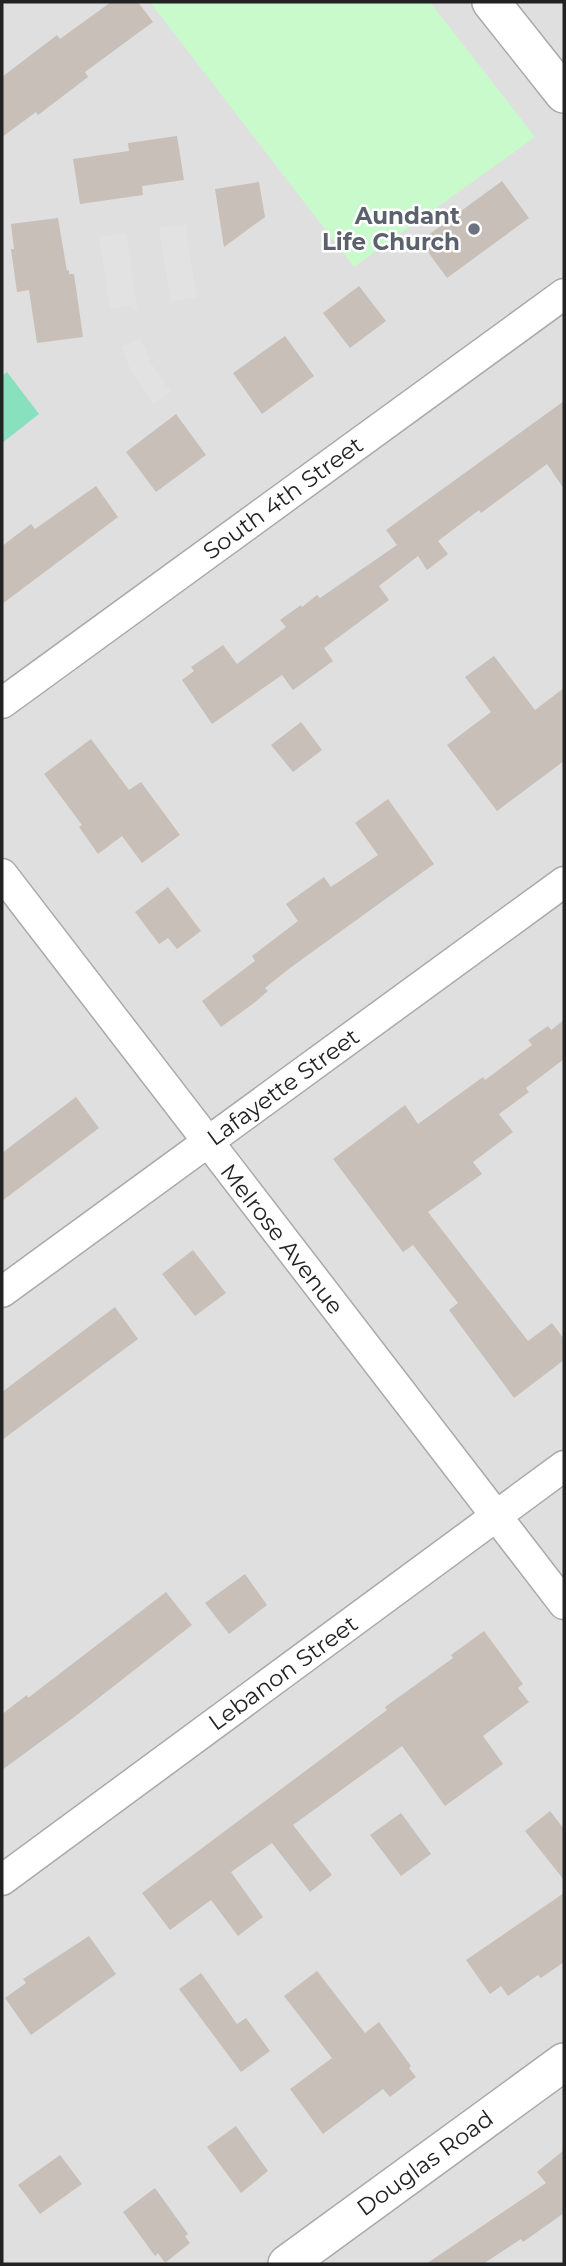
<svg xmlns="http://www.w3.org/2000/svg" width="566" height="2266" font-family="Montserrat,sans-serif">
  <style>
    .residential { fill: #e0dfdf }
    .park { fill: #c8facc }
    .pitch { fill: #88e0be }
    .parking { fill: #e2e2e2 }
    .building { fill: #c7bfb8 }
    .lines { fill: none; stroke-linecap: round; stroke-linejoin: round }
    .minor-casing { stroke: #a9a9a9; stroke-width: 33 }
    .tertiary-casing { stroke: #a9a9a9; stroke-width: 40 }
    .minor { stroke: #fff; stroke-width: 30 }
    .tertiary { stroke: #fff; stroke-width: 37 }
    .worship-dot { fill: #6b7280; stroke: #fff; stroke-width: 2.5 }
    .labels { text-anchor: middle; stroke-width: 5; stroke-linejoin: round; paint-order: stroke }
    .worship-label { font-size: 23px; font-weight: bold; fill: #5b616d; stroke: #fff; text-anchor: end }
    .street-label { font-size: 23px; fill: #222; stroke: #fff }
  </style>
  <rect width="100%" height="100%" fill="#f2efe9"/>
  <path class="residential" d="M2,2h562v2262h-562z"/>
  <path class="park" d="M150,2h280l105,135 -181,130z"/>
  <path class="pitch" d="M7,372l32,42 -37,29v-67z"/>
  <path class="parking" d="M185,224l12,74 -23,3 -3,6 -12,-79z
    M126,233l12,79 -7,-6 -21,3 -11,-72z
    M141,339l10,24 20,29 -17,12 -23,-32 -10,-26z"/>
  <path class="building" d="M111,2h27l15,20 -68,50 3,5 -50,38 -2,-3 -34,25v-60l55,-42 3,4z
    M177,136l7,44 -42,6 1,9 -63,9 -7,-45 56,-8 -1,-8z
    M502,181l27,37 -82,60 -27,-37z
    M259,182l6,35 -41,30 -9,-58z
    M58,218l9,53 2,-1v4h5l9,63 -46,6 -8,-53 -12,2 -6,-43h3l-3,-25z
    M359,286l27,35 -36,27 -27,-35z
    M285,336l29,40 -52,38 -29,-41z
    M564,401v88l-17,-25 -66,49 -2,-3 -41,31 10,13 -21,16 -9,-14 -39,30 10,14 -65,48 9,13 -40,29 -11,-15 -70,49 -30,-44 12,-9 -3,-4 32,-22 14,19 49,-37 -6,-7 21,-15 1,2 15,-12 3,3 77,-53 -11,-15z
    M176,414l30,41 -50,37 -30,-40z
    M96,486l22,31 -116,87v-58l29,-22 4,5z
    M494,656l41,54 29,-22v73l-67,50 -50,-66 44,-33 -26,-35z
    M301,722l21,28 -29,22 -22,-27z
    M91,739l38,51 12,-8 39,53 -38,28 -20,-27 -24,18 -19,-27 3,-2 -38,-51z
    M388,799l46,65 -144,104 -25,20 3,3 -14,12 -33,24 -19,-26 53,-40 -3,-5 46,-35 -12,-17 38,-27 7,10 47,-32 -23,-32z
    M168,887l33,44 -24,18 -9,-11 -9,6 -24,-32z
    M564,1020v39l-38,29 3,4 -30,22 14,18 -40,30 9,12 -54,38 100,129 24,-18 12,16v21l-50,38 -65,-88 9,-7 -45,-58 -10,7 -70,-93 72,-54 13,19 65,-47 2,3 47,-35 -4,-5 20,-14 3,4z
    M76,1097l23,31 -97,73v-48z
    M193,1250l33,43 -31,23 -33,-42z
    M115,1307l23,32 -136,101v-48z
    M245,1574l22,31 -38,29 -24,-31z
    M166,1592l26,33 -119,93 -71,52v-56l25,-19 1,3z
    M484,1631l39,53 -5,4 11,14 -46,34 20,28 -58,42 -43,-60 -109,79 39,50 -22,17 -38,-49 -41,29 32,45 -25,19 -27,-36 -41,30 -28,-37 245,-183 -2,-3 68,-49 -2,-3z
    M550,1811l14,18v51l-39,-49z
    M401,1813l30,41 -30,22 -31,-41z
    M564,1893v69l-23,16 -3,-3 -30,21 -7,-10 -11,8 -24,-34z
    M89,1936l27,38 -85,61 -26,-37 21,-15 -3,-4z
    M317,1971l48,62 14,-11 32,44 -2,2 7,9 -26,20 -7,-8 -60,45 -33,-45 42,-31 -48,-62z
    M201,1973l36,51 9,-6 24,33 -29,21 -62,-83z
    M236,2126l32,45 -27,22 -34,-46z
    M564,2150v63l-41,29 -2,-3 -38,25h-57l120,-81 -9,-11z
    M60,2155l22,29 -42,30 -22,-29z
    M155,2188l33,46 -3,2 5,7 -25,20 -7,-10 -3,3 -32,-44z"/>
  <g class="lines">
    <g class="minor-casing">
      <path id="minor" d="M2,703l562,-409
        M2,874l562,730
        M2,1292l562,-410
        M2,1880l562,-414"/>
    </g>
    <g class="tertiary-casing">
      <path id="tertiary" d="M491,2l73,92
        M287,2264l277,-202"/>
    </g>
    <use href="#minor" class="minor"/>
    <use href="#tertiary" class="tertiary"/>
  </g>
  <circle class="worship-dot" cx="474" cy="229" r="7"/>
  <g class="labels">
    <g class="worship-label">
      <text x="460" y="224">Aundant<tspan x="460" dy="26">Life Church</tspan></text>
    </g>
    <g class="street-label">
      <text transform="translate(283 498) rotate(-36)" y="8">South 4th Street</text>
      <text transform="translate(283 1087) rotate(-36)" y="8">Lafayette Street</text>
      <text transform="translate(282 1239) rotate(52)" y="8">Melrose Avenue</text>
      <text transform="translate(283 1673) rotate(-36)" y="8">Lebanon Street</text>
      <text transform="translate(425 2163) rotate(-36)" y="8">Douglas Road</text>
    </g>
  </g>
  <rect width="566" height="2266" fill="none" stroke="#222222" stroke-width="7"/>
</svg>
